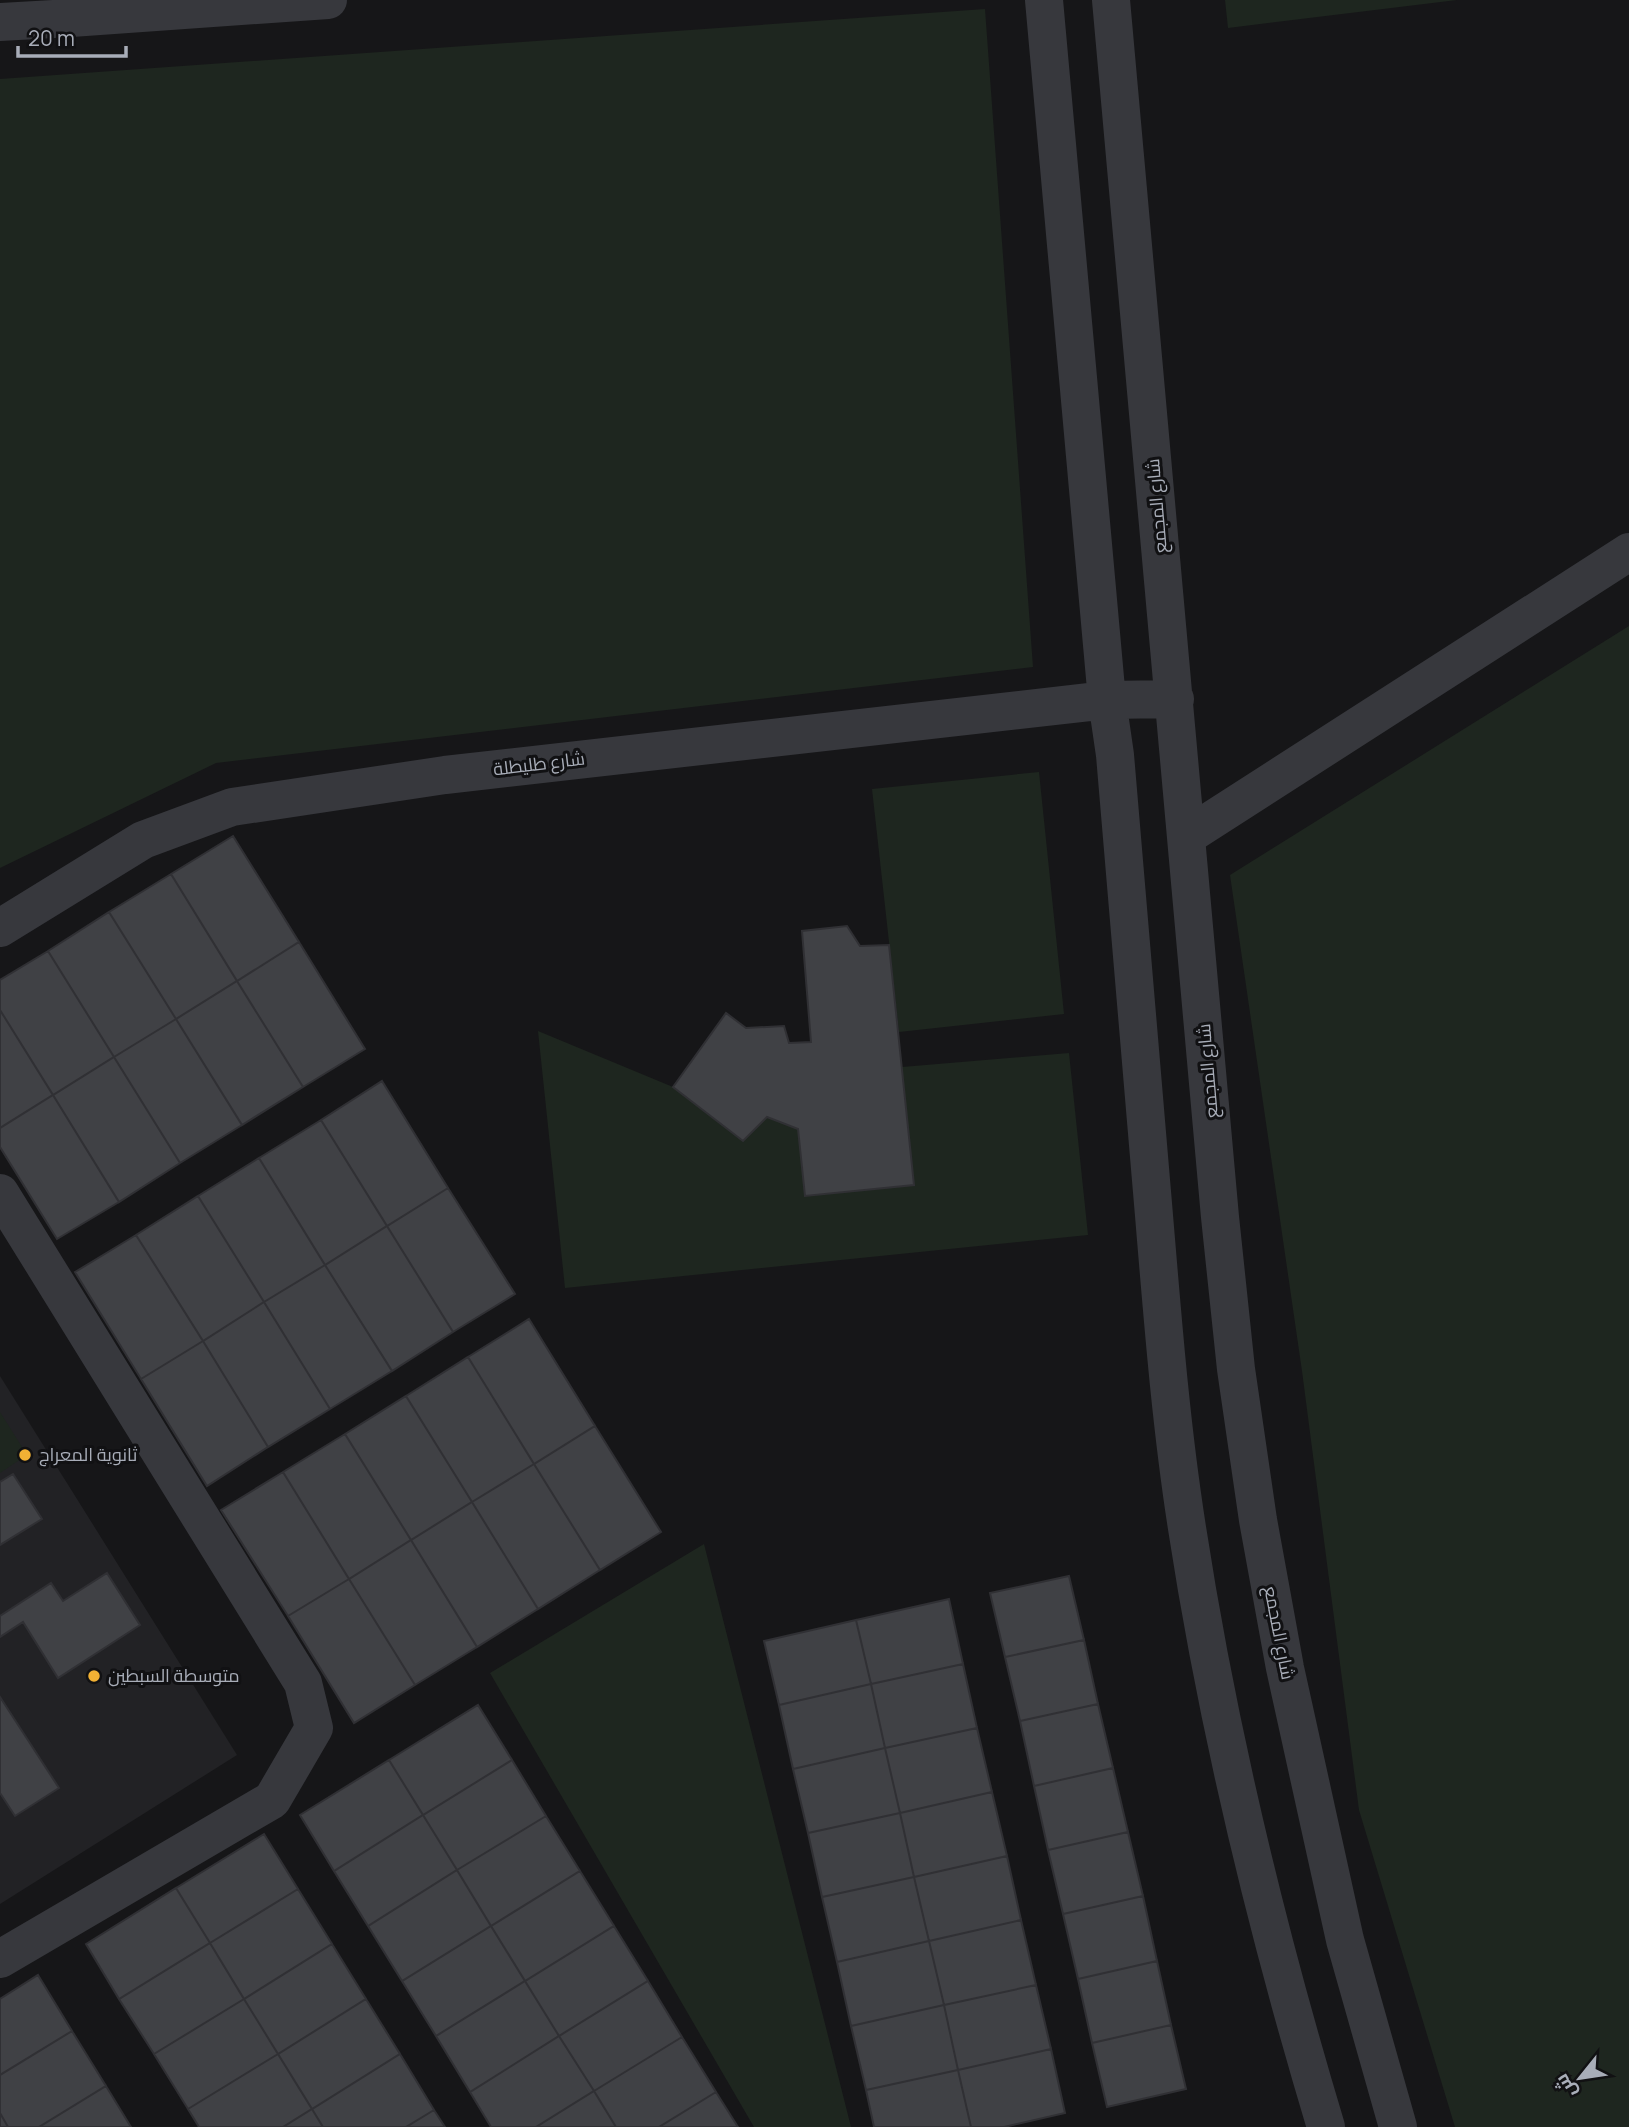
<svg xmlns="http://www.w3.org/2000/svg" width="1629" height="2127" font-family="Manrope,Cairo,sans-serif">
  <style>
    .built { fill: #222225 }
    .green { fill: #1e261f }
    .building { fill: #404145; stroke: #303034; stroke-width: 2 }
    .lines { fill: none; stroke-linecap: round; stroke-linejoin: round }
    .minor { stroke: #37383d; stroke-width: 38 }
    .poi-dot { fill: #f2b134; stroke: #111113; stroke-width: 2.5 }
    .labels { text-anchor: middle; stroke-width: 6; stroke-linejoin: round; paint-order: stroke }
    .street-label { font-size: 18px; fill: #a8adb8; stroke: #111113 }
    .poi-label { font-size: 18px; fill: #a8adb8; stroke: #111113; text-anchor: start }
  </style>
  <rect width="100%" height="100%" fill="#161618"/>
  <path class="built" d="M0,1376l237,379 -237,149z"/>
  <path class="green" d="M1225,0h232l-229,28z
    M985,9l48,658 -817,96 -216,105v-789z
    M1629,626v1501h-174l-96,-317 -57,-439 -72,-496z
    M1039,772l25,242 -165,18 -27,-243z
    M538,1031l135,56 70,54 24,-24 31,12 8,67 108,-11 -12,-118 167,-14 19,182 -523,53z
    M0,1412l27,43 -27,18z
    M704,1544l147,583h-97l-264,-454z"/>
  <path class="building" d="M233,836l66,106 -62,39 -66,-107z
    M171,874l66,107 -61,38 -67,-107z
    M109,912l67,107 -62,38 -66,-106z
    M847,926l13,20 29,-1 25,240 -109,11 -7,-67 -31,-12 -24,24 -70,-54 53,-74 20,15 38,-2 5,17 22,-1 -9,-111z
    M299,942l66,107 -62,38 -66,-106z
    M48,951l66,106 -61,38 -53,-85v-30z
    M237,981l66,106 -61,38 -66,-106z
    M0,1010l53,85 -53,33z
    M176,1019l66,106 -62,38 -66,-106z
    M114,1057l66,106 -61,39 -66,-107z
    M382,1081l66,107 -61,38 -66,-106z
    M53,1095l66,107 -62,37 -57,-92v-19z
    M321,1120l66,106 -62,39 -66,-107z
    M259,1158l66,107 -61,37 -66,-106z
    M448,1188l67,106 -62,38 -66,-106z
    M198,1196l66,106 -61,39 -67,-106z
    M387,1226l66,106 -61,39 -67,-106z
    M136,1235l67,106 -62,38 -66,-107z
    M325,1265l67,106 -62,38 -66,-107z
    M264,1302l66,107 -62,38 -65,-106z
    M529,1319l66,107 -61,38 -66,-107z
    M203,1341l65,106 -61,39 -66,-107z
    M468,1357l66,107 -62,38 -66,-106z
    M406,1396l66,106 -61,38 -66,-106z
    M595,1426l66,106 -61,38 -66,-106z
    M345,1434l66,106 -62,39 -66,-107z
    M534,1464l66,106 -62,39 -66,-107z
    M283,1472l66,107 -61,37 -67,-106z
    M13,1474l29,45 -42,26v-63z
    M472,1502l66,107 -61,38 -66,-107z
    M411,1540l66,107 -62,38 -66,-106z
    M107,1573l33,52 -82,53 -35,-56 -23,15v-21l51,-33 12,18z
    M1069,1576l15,64 -79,17 -15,-64z
    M349,1579l66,106 -61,38 -66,-107z
    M949,1599l14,65 -92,20 -15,-64z
    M856,1620l15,64 -92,21 -15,-64z
    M1084,1640l14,64 -78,17 -15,-64z
    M963,1664l14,64 -92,20 -14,-64z
    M871,1684l14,64 -92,21 -14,-64z
    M0,1697l59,91 -44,28 -15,-23z
    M1098,1704l15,64 -79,18 -14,-65z
    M478,1705l34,55 -89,55 -34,-55z
    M977,1728l15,64 -92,21 -15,-65z
    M885,1748l15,65 -92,20 -15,-64z
    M389,1760l34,55 -89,56 -34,-56z
    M512,1760l34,56 -89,54 -34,-55z
    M1113,1768l15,64 -80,18 -14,-64z
    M992,1792l15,64 -93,21 -14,-64z
    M900,1813l14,64 -92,20 -14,-64z
    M423,1815l34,55 -89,56 -34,-55z
    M546,1816l34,55 -89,55 -34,-56z
    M1128,1832l15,64 -80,18 -15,-64z
    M264,1834l34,55 -88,54 -34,-55z
    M1007,1856l14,64 -92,21 -15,-64z
    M457,1870l34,56 -89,55 -34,-55z
    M580,1871l34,55 -89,55 -34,-55z
    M914,1877l15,64 -92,21 -15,-65z
    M176,1888l34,55 -91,56 -33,-55z
    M298,1889l34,55 -88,55 -34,-56z
    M1143,1896l14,65 -79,18 -15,-65z
    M1021,1920l15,65 -92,20 -15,-64z
    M491,1926l34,55 -89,55 -34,-55z
    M614,1926l34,55 -89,55 -34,-55z
    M929,1941l15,64 -93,21 -14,-64z
    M210,1943l34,56 -90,55 -35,-55z
    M332,1944l34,55 -88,55 -34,-55z
    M1157,1961l14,64 -79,18 -14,-64z
    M38,1975l34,56 -72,44v-76z
    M525,1981l34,55 -89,56 -34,-56z
    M648,1981l34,56 -88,54 -35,-55z
    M1036,1985l15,64 -93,21 -14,-65z
    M244,1999l34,55 -90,55 -34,-55z
    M366,1999l34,55 -88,55 -34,-55z
    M944,2005l14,65 -92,20 -15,-64z
    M1171,2025l15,64 -79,18 -15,-64z
    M72,2031l34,55 -67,41h-31l-8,-14v-38z
    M559,2036l35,55 -58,36h-45l-21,-35z
    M682,2037l34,55 -57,35h-43l-22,-36z
    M1051,2049l14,64 -61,14h-33l-13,-57z
    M278,2054l34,55 -29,18h-84l-11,-18z
    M400,2054l34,56 -28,17h-83l-11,-18z
    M958,2070l13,57h-97l-8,-37z
    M106,2086l25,41h-92z
    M594,2091l22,36h-80z
    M716,2092l22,35h-79z
    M312,2109l11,18h-40z
    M434,2110l11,17h-39z
    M0,2113l8,14h-8z"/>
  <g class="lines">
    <path class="minor" d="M1044,0l63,700 8,55c12,142 24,284 36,425 10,116 18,233 36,348 31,202 80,403 139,599
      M1111,0l109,1217 16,152 22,151 27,148 60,272 53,187
      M71,18l257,-18
      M0,22l71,-4 5,-18
      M1187,836l442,-284
      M0,928l143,-88 89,-33 213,-32 662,-75 68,-1
      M0,1193l303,490 11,45 -42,72 -272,159"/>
  </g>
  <g class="poi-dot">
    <circle cx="25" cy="1455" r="7"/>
    <circle cx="94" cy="1676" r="7"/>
  </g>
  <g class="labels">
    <g class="street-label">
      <text transform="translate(1157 506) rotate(-95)" y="6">شارع المجمع</text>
      <text transform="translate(539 764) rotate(-7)" y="6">شارع طليطلة</text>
      <text transform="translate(1208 1071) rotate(-95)" y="6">شارع المجمع</text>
      <text transform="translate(1279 1633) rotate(79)" y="6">شارع المجمع</text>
    </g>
    <g class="poi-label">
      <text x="39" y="1461">ثانوية المعراج</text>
      <text x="108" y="1682">متوسطة السبطين</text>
    </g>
  </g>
  <g transform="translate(1580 2078) rotate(240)" stroke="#111113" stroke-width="5" paint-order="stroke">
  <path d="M0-5L12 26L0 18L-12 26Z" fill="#a8adb8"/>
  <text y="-10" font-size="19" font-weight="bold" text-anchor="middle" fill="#a8adb8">ش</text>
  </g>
  <path d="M18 46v10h108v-10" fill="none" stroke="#a8adb8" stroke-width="3.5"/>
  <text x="28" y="46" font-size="21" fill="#a8adb8" stroke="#111113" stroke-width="5" paint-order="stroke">20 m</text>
</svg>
